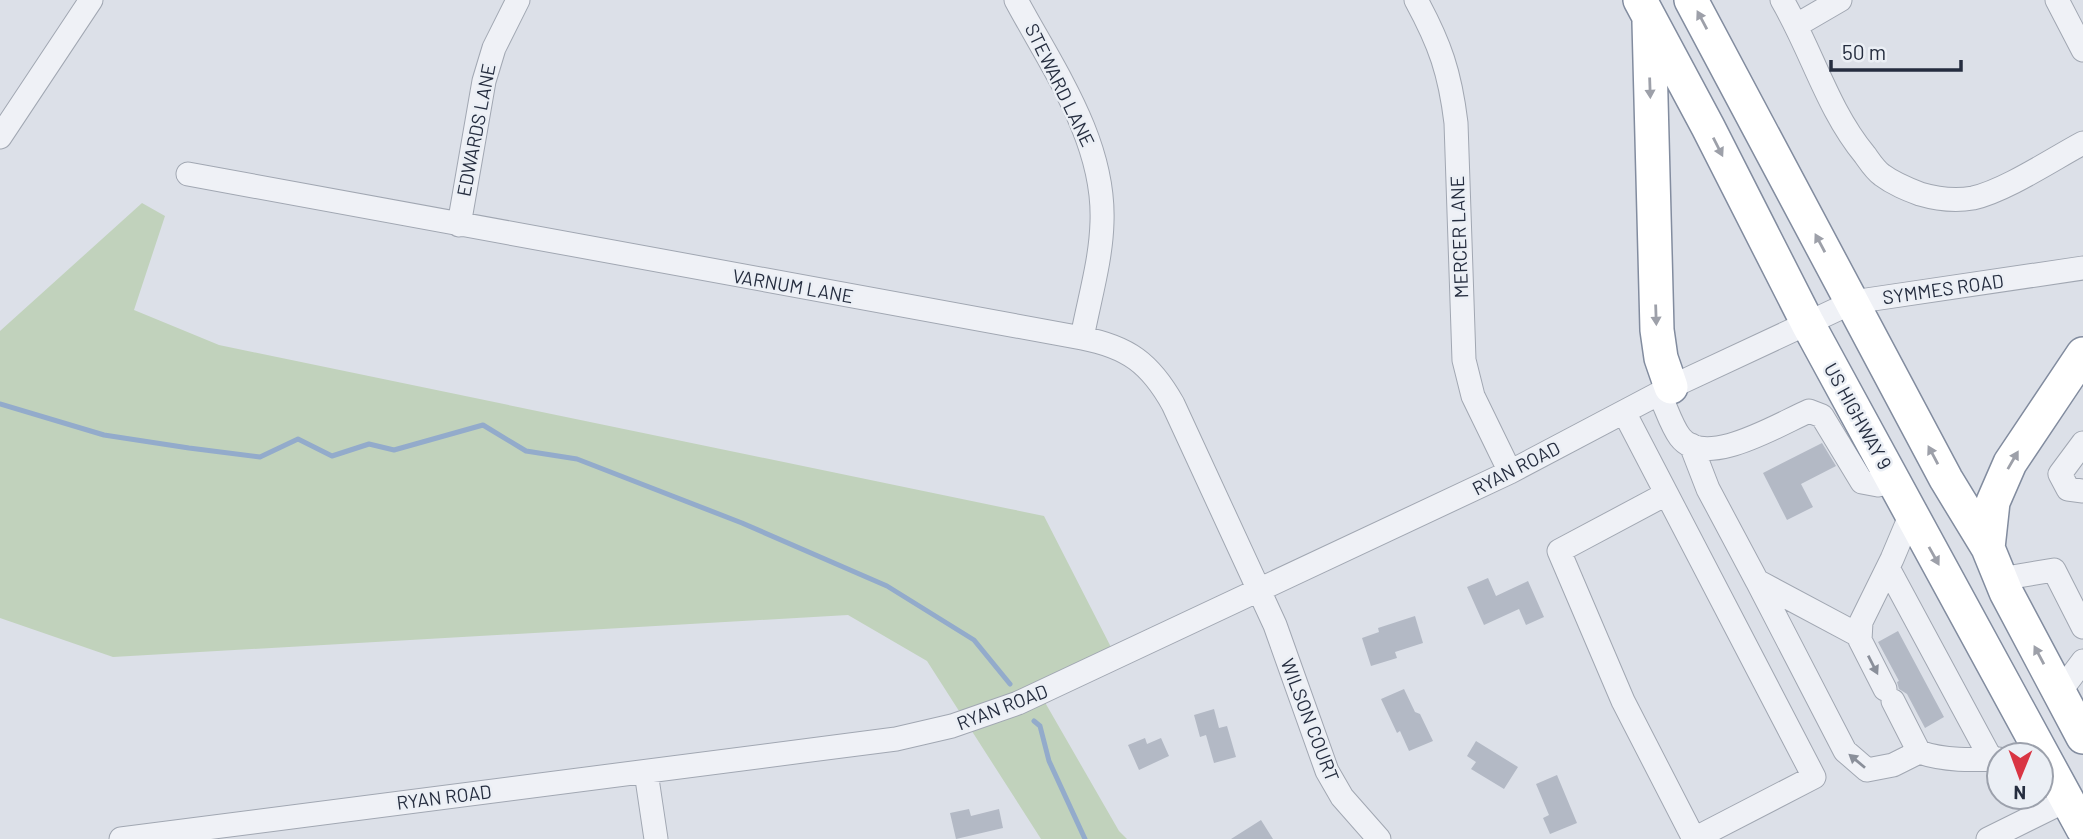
<svg xmlns="http://www.w3.org/2000/svg" width="2083" height="839" font-family="Barlow,sans-serif">
  <style>
    .green { fill: #c1d2bc }
    .lines { fill: none; stroke-linecap: round; stroke-linejoin: round }
    .stream { stroke: #93abcb; stroke-width: 5 }
    .building { fill: #b3b9c5 }
    .minor-casing { stroke: #a1a7b2; stroke-width: 25 }
    .highway-casing { stroke: #828c9f; stroke-width: 36 }
    .minor { stroke: #eff1f6; stroke-width: 23 }
    .highway { stroke: #fff; stroke-width: 33 }
    .oneway { fill: #9da0a9 }
    .oneway2 { fill: #8a8f9a }
    .labels { text-anchor: middle; stroke-width: 5; stroke-linejoin: round; paint-order: stroke }
    .street-label { font-size: 19px; fill: #252d3f; stroke: #ebeff5 }
  </style>
  <rect width="100%" height="100%" fill="#dce0e8"/>
  <path class="green" d="M142,203l23,13 -31,94 85,35 825,171 71,139 -76,37 80,139 8,8h-86l-114,-178 -79,-46 -735,42 -113,-39v-287z"/>
  <g class="lines">
    <path class="stream" d="M0,404l104,31 85,13 71,9 38,-18 34,17 37,-12 25,6 89,-25 43,26 51,8 165,64 145,63 87,54 36,44
      M1034,721l6,5 9,35 36,78"/>
  </g>
  <path class="building" d="M1822,443l14,23 -35,18 12,23 -26,13 -24,-47z
    M1488,578l8,18 32,-15 16,36 -18,8 -7,-16 -35,16 -17,-38z
    M1415,616l8,27 -28,9 2,6 -26,8 -9,-28 17,-6 -1,-4z
    M1898,631l46,86 -19,11 -18,-34 -8,-5 -2,-7 2,-1 -21,-39z
    M1404,689l11,23 5,2 13,27 -24,10 -9,-20 -3,2 -16,-34z
    M1214,709l5,19 8,-2 9,31 -22,6 -8,-28 -6,2 -6,-22z
    M1145,738l2,6 14,-6 8,18 -30,14 -11,-25z
    M1476,741l42,26 -14,22 -33,-20 5,-7 -9,-6z
    M1557,775l20,48 -27,11 -7,-16 6,-3 -13,-31z
    M969,809l2,7 28,-7 4,19 -47,11 -6,-26z
    M1261,820l12,19h-42z"/>
  <g class="lines">
    <g class="minor-casing">
      <path id="minor" d="M1016,0c37,69 89,141 86,222 -1,39 -13,78 -20,116
        M1416,0c24,44 34,73 40,123l8,237 9,36 37,76
        M1782,0c30,51 45,109 83,155 5,7 10,15 17,20 12,9 25,14 38,19 17,5 36,7 53,4 32,-7 80,-39 110,-55
        M2057,0l26,50
        M1797,25l43,-25
        M0,137l91,-137
        M188,174l894,164c46,9 68,25 91,66l102,221 52,146 15,26 37,42
        M459,225l25,-144 10,-33 24,-48
        M1659,393c7,14 12,32 21,44 25,33 99,-13 129,-26l13,5 40,66 16,3 16,-3
        M1624,412l190,365 -120,62 -71,-138 -64,-150 107,-57
        M2083,443l-23,31 8,15 15,2
        M1691,445l17,44 49,92 103,55
        M1888,568l103,191
        M2000,579l54,-9 29,57
        M1757,581l88,170 22,19 26,-5 26,-13
        M1885,689l-25,-49 1,-18 31,-63 19,-45
        M2059,693l24,-32
        M1893,701l26,51c26,9 53,8 80,7
        M646,772l10,67
        M121,839l775,-100 56,-13 66,-23 492,-231 161,-85 182,-85 230,-34
        M1988,839l79,-39"/>
    </g>
    <g class="highway-casing">
      <path id="highway" d="M1640,0l68,127 100,197 275,505
        M1691,0l255,479 42,69 18,44 77,145
        M1649,22l8,308 4,28 10,29
        M1988,548l5,-46 17,-39 73,-109"/>
    </g>
    <use href="#minor" class="minor"/>
    <use href="#highway" class="highway"/>
  </g>
  <defs><path id="oneway-solid" d="M-6-.8H1V-3.2L6.5 0L1 3.2V.8H-6Z" transform="scale(1.75)"/></defs>
  <g class="oneway">
    <use href="#oneway-solid" transform="translate(1702 20) rotate(-118)"/>
    <use href="#oneway-solid" transform="translate(1650 88) rotate(88)"/>
    <use href="#oneway-solid" transform="translate(1718 147) rotate(63)"/>
    <use href="#oneway-solid" transform="translate(1820 243) rotate(-118)"/>
    <use href="#oneway-solid" transform="translate(1656 315) rotate(88)"/>
    <use href="#oneway-solid" transform="translate(1933 455) rotate(-118)"/>
    <use href="#oneway-solid" transform="translate(2013 460) rotate(-60)"/>
    <use href="#oneway-solid" transform="translate(1934 556) rotate(61)"/>
    <use href="#oneway-solid" transform="translate(2039 655) rotate(-118)"/>
  </g>
  <g class="oneway2">
    <use href="#oneway-solid" transform="translate(1873 665) rotate(63)"/>
    <use href="#oneway-solid" transform="translate(1857 761) rotate(-140)"/>
  </g>
  <g class="labels">
    <g class="street-label">
      <text transform="translate(1060 85) rotate(64)" y="7">STEWARD LANE</text>
      <text transform="translate(476 130) rotate(-79)" y="7">EDWARDS LANE</text>
      <text transform="translate(1459 237) rotate(-92)" y="7">MERCER LANE</text>
      <text transform="translate(793 286) rotate(10)" y="7">VARNUM LANE</text>
      <text transform="translate(1943 289) rotate(-8)" y="7">SYMMES ROAD</text>
      <text transform="translate(1858 416) rotate(61)" y="7">US HIGHWAY 9</text>
      <text transform="translate(1516 468) rotate(-27)" y="7">RYAN ROAD</text>
      <text transform="translate(1002 707) rotate(-21)" y="7">RYAN ROAD</text>
      <text transform="translate(1310 720) rotate(69)" y="7">WILSON COURT</text>
      <text transform="translate(444 797) rotate(-7)" y="7">RYAN ROAD</text>
    </g>
  </g>
  <g transform="translate(2020 776) rotate(181)"><circle r="33" fill="#ebeff5" stroke="#9ca1ac" stroke-width="2"/>
  <path d="M0-5L12 26L0 18L-12 26Z" fill="#d93543"/>
  <text y="-10" font-size="19" font-weight="bold" text-anchor="middle" fill="#252d3f">N</text>
  </g>
  <path d="M1831 60v10h130v-10" fill="none" stroke="#252d3f" stroke-width="3.5"/>
  <text x="1842" y="60" font-size="21" fill="#252d3f" stroke="#ebeff5" stroke-width="5" paint-order="stroke">50 m</text>
</svg>
